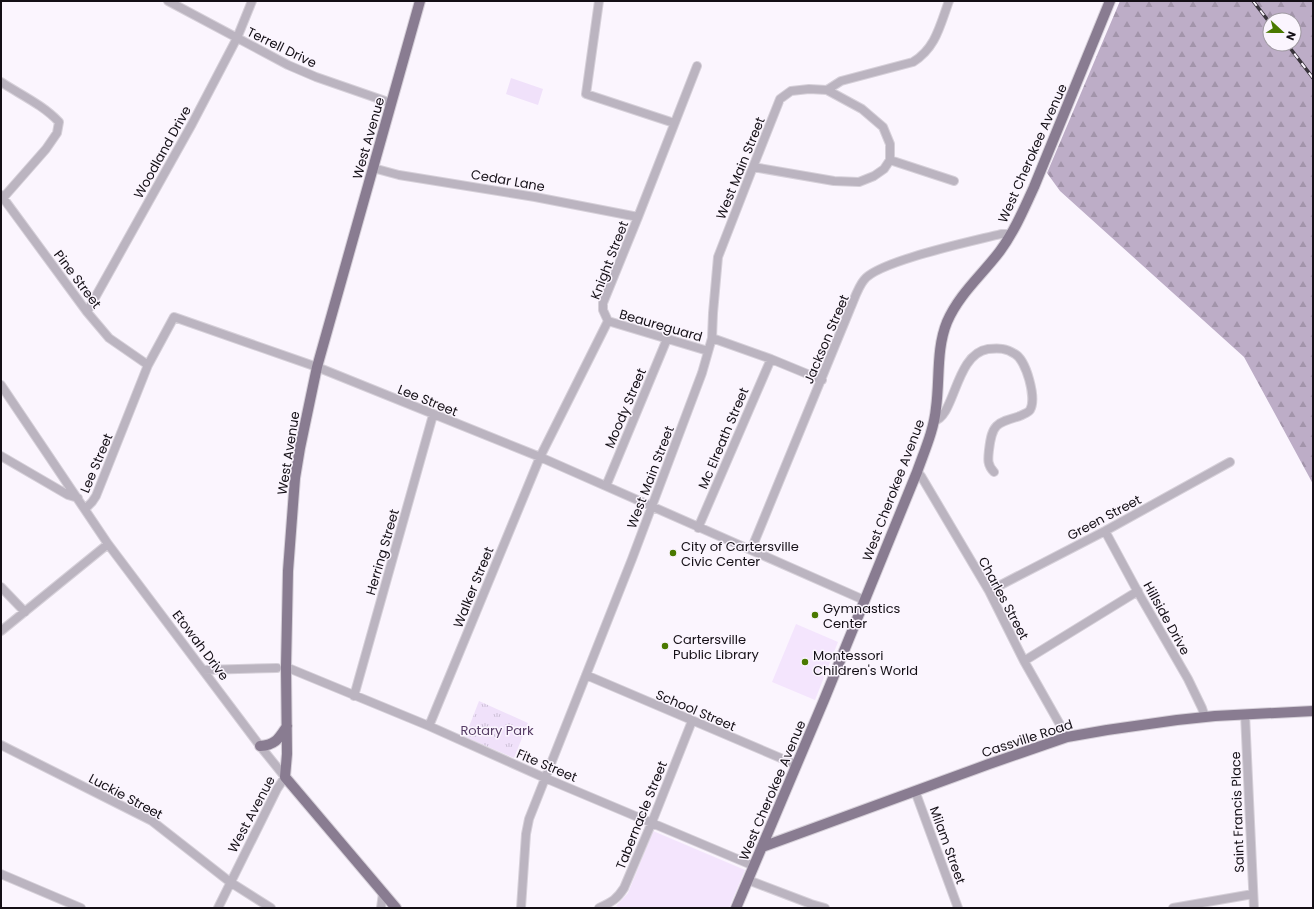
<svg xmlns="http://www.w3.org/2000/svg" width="1314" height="909" font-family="Poppins,sans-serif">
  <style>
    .built { fill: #f4e5fd }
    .green { fill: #f0e1fa }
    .forest { fill: url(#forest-firs); fill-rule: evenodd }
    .park { fill: url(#park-tufts) }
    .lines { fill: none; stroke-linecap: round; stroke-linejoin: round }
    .minor-casing { stroke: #d6d0d9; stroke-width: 10 }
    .major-casing { stroke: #d6d0d9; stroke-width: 12 }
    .minor { stroke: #bbb4c0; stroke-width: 8 }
    .major { stroke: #897c91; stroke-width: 10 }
    .rail-casing { stroke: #38333b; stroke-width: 3.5 }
    .rail { stroke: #fbf5fe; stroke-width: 2; stroke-dasharray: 6; stroke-linecap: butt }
    .poi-dot { fill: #4a7900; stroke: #fbf5fe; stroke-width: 1.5 }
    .labels { text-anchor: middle; stroke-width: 3; stroke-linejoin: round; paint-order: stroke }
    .street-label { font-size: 13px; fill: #140f16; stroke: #fbf5fe }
    .poi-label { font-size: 13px; fill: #140f16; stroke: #fbf5fe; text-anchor: start }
    .park-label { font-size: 13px; fill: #563d65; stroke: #fbf5fe }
  </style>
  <defs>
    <pattern id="forest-firs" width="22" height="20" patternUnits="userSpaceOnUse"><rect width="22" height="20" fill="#bdadc7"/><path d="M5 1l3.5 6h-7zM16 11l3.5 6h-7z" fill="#a294aa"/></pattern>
    <pattern id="park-tufts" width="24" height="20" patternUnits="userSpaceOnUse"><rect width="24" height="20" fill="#f0e1fa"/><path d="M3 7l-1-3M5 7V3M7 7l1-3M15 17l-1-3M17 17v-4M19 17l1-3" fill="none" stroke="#cdc0d6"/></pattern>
  </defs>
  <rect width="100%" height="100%" fill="#fbf5fe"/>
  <path class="built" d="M796,624l42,18 -23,58 -43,-18z
    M653,831l92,39 -16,38h-109l-4,-2 12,-13z"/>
  <path class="green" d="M511,78l32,11 -5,16 -32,-11z"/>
  <path class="forest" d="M1120,1h193v483l-69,-127 -184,-166 -13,-18zM1270,20h24v24h-24z"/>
  <path class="park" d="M479,701l49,22 -14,35 -49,-21z"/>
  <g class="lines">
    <g class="minor-casing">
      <path id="minor" d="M168,1l120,64 28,12 75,26
        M599,1l-13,93 88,29
        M1,82c20,13 42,23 58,40l-2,11 -11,16 -43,49
        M827,90l14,-9 72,-19c23,-14 27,-37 36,-61
        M890,160l64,21
        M373,168l26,7 136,22 103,20
        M1,195l86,117 22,26 39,27
        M87,312l105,-188 45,-86 15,-37
        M608,321l100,30
        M712,338l59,21 51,21
        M1,385l107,159 152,202 25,31 -8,12 -59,119
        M934,421c21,-4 21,-67 54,-72 11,-1 18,-1 27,5 11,6 22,44 15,56 -2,3 -7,4 -10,6 -24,7 -28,8 -31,34 -1,9 -2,15 5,22
        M1,456l67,39 10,3
        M917,472l4,4 68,115 35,70 43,76
        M606,486l61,-147
        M85,509l7,-7 4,-6 52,-131 26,-48 143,50 223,90 324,143
        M698,528l73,-169
        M1105,531l34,63 49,85 14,29 3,9
        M751,550l99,-241c4,-9 8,-22 14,-29 14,-19 110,-39 137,-46h10
        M1,587l24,25
        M989,591l116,-60 125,-69
        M1,631l107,-87
        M1024,661l114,-70
        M286,667l143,59 116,52 209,88
        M203,670l74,-2
        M586,675l211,90
        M354,696l79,-281
        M1245,714l9,194
        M429,726l111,-269 68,-136 -5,-11v-7l35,-86 59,-151
        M1,745l151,76 78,61 41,26
        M915,791l43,117
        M1,874l80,34
        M748,880l63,24 14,4
        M381,908l2,-15
        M521,908l5,-74 3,-15 103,-260 70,-186 10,-35 1,-25 5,-56 35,-90 27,-68 11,-8 18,-2 18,1 35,19 21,18 7,17v16l-6,9 -10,7 -15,6 -25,-1 -81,-14
        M599,908c13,-6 18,-9 25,-20l28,-66 40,-101
        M1173,908l80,-14"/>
    </g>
    <g class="major-casing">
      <path id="major" d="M260,746c16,-1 19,-8 27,-20
        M762,847l227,-83 78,-27 40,-7 70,-10 38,-4 98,-5
        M396,908l-111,-131 2,-23 -1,-87 2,-96 7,-93 5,-30 17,-81 103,-366
        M736,908l88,-208 93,-228c7,-20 17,-42 19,-64 4,-29 0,-59 11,-86 12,-28 35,-47 53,-71 14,-19 24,-42 34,-64l76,-186"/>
    </g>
    <use href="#minor" class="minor"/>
    <use href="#major" class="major"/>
    <g class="rail-casing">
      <path id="rail" d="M1253,1l17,22
        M1287,44l26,34"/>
    </g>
    <use href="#rail" class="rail"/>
  </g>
  <g class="poi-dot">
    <circle cx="673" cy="553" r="4"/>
    <circle cx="815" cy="615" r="4"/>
    <circle cx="665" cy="646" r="4"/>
    <circle cx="805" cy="662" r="4"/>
  </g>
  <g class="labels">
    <g class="street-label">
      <text transform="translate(282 47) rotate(26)" y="5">Terrell Drive</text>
      <text transform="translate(368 138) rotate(-74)" y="5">West Avenue</text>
      <text transform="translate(162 152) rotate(-61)" y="5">Woodland Drive</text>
      <text transform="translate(1032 153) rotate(-66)" y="5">West Cherokee Avenue</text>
      <text transform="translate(740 168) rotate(-68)" y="5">West Main Street</text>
      <text transform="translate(508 180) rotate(10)" y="5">Cedar Lane</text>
      <text transform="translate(609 260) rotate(-69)" y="5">Knight Street</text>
      <text transform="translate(78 279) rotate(53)" y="5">Pine Street</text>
      <text transform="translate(661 325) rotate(16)" y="5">Beaureguard</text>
      <text transform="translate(826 339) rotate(-67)" y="5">Jackson Street</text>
      <text transform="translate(428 400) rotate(22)" y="5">Lee Street</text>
      <text transform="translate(625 408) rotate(-67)" y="5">Moody Street</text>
      <text transform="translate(723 438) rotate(-67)" y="5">Mc Elreath Street</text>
      <text transform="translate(288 453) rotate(-81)" y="5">West Avenue</text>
      <text transform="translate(96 463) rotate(-67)" y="5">Lee Street</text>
      <text transform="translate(650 477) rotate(-69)" y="5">West Main Street</text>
      <text transform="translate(893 490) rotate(-69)" y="5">West Cherokee Avenue</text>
      <text transform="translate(1104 517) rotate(-28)" y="5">Green Street</text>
      <text transform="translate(382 552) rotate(-74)" y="5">Herring Street</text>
      <text transform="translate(473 587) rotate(-68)" y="5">Walker Street</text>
      <text transform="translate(1004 598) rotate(62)" y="5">Charles Street</text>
      <text transform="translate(1167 618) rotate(61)" y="5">Hillside Drive</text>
      <text transform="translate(201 645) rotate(53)" y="5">Etowah Drive</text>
      <text transform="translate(696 710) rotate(23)" y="5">School Street</text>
      <text transform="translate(1027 738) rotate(-18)" y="5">Cassville Road</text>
      <text transform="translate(547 765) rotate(23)" y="5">Fite Street</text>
      <text transform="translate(772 790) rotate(-67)" y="5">West Cherokee Avenue</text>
      <text transform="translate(126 796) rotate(28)" y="5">Luckie Street</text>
      <text transform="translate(1237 812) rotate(-92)" y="5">Saint Francis Place</text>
      <text transform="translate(251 814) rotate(-62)" y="5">West Avenue</text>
      <text transform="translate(641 815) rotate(-68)" y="5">Tabernacle Street</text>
      <text transform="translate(948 845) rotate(70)" y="5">Milam Street</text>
    </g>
    <g class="poi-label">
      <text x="681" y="551">City of Cartersville<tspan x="681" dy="15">Civic Center</tspan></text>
      <text x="823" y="613">Gymnastics<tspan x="823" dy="15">Center</tspan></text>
      <text x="673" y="644">Cartersville<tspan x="673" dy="15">Public Library</tspan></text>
      <text x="813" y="660">Montessori<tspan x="813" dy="15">Children's World</tspan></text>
    </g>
    <g class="park-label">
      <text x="497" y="735">Rotary Park</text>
    </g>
  </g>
  <rect width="1314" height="909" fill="none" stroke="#140f16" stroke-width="4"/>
  <g transform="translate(1282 32) rotate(112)"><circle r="19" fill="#fbf5fe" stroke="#9f99a1"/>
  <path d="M0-3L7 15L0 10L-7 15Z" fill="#4a7900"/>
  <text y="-6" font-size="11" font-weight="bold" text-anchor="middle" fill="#140f16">N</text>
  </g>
</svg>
